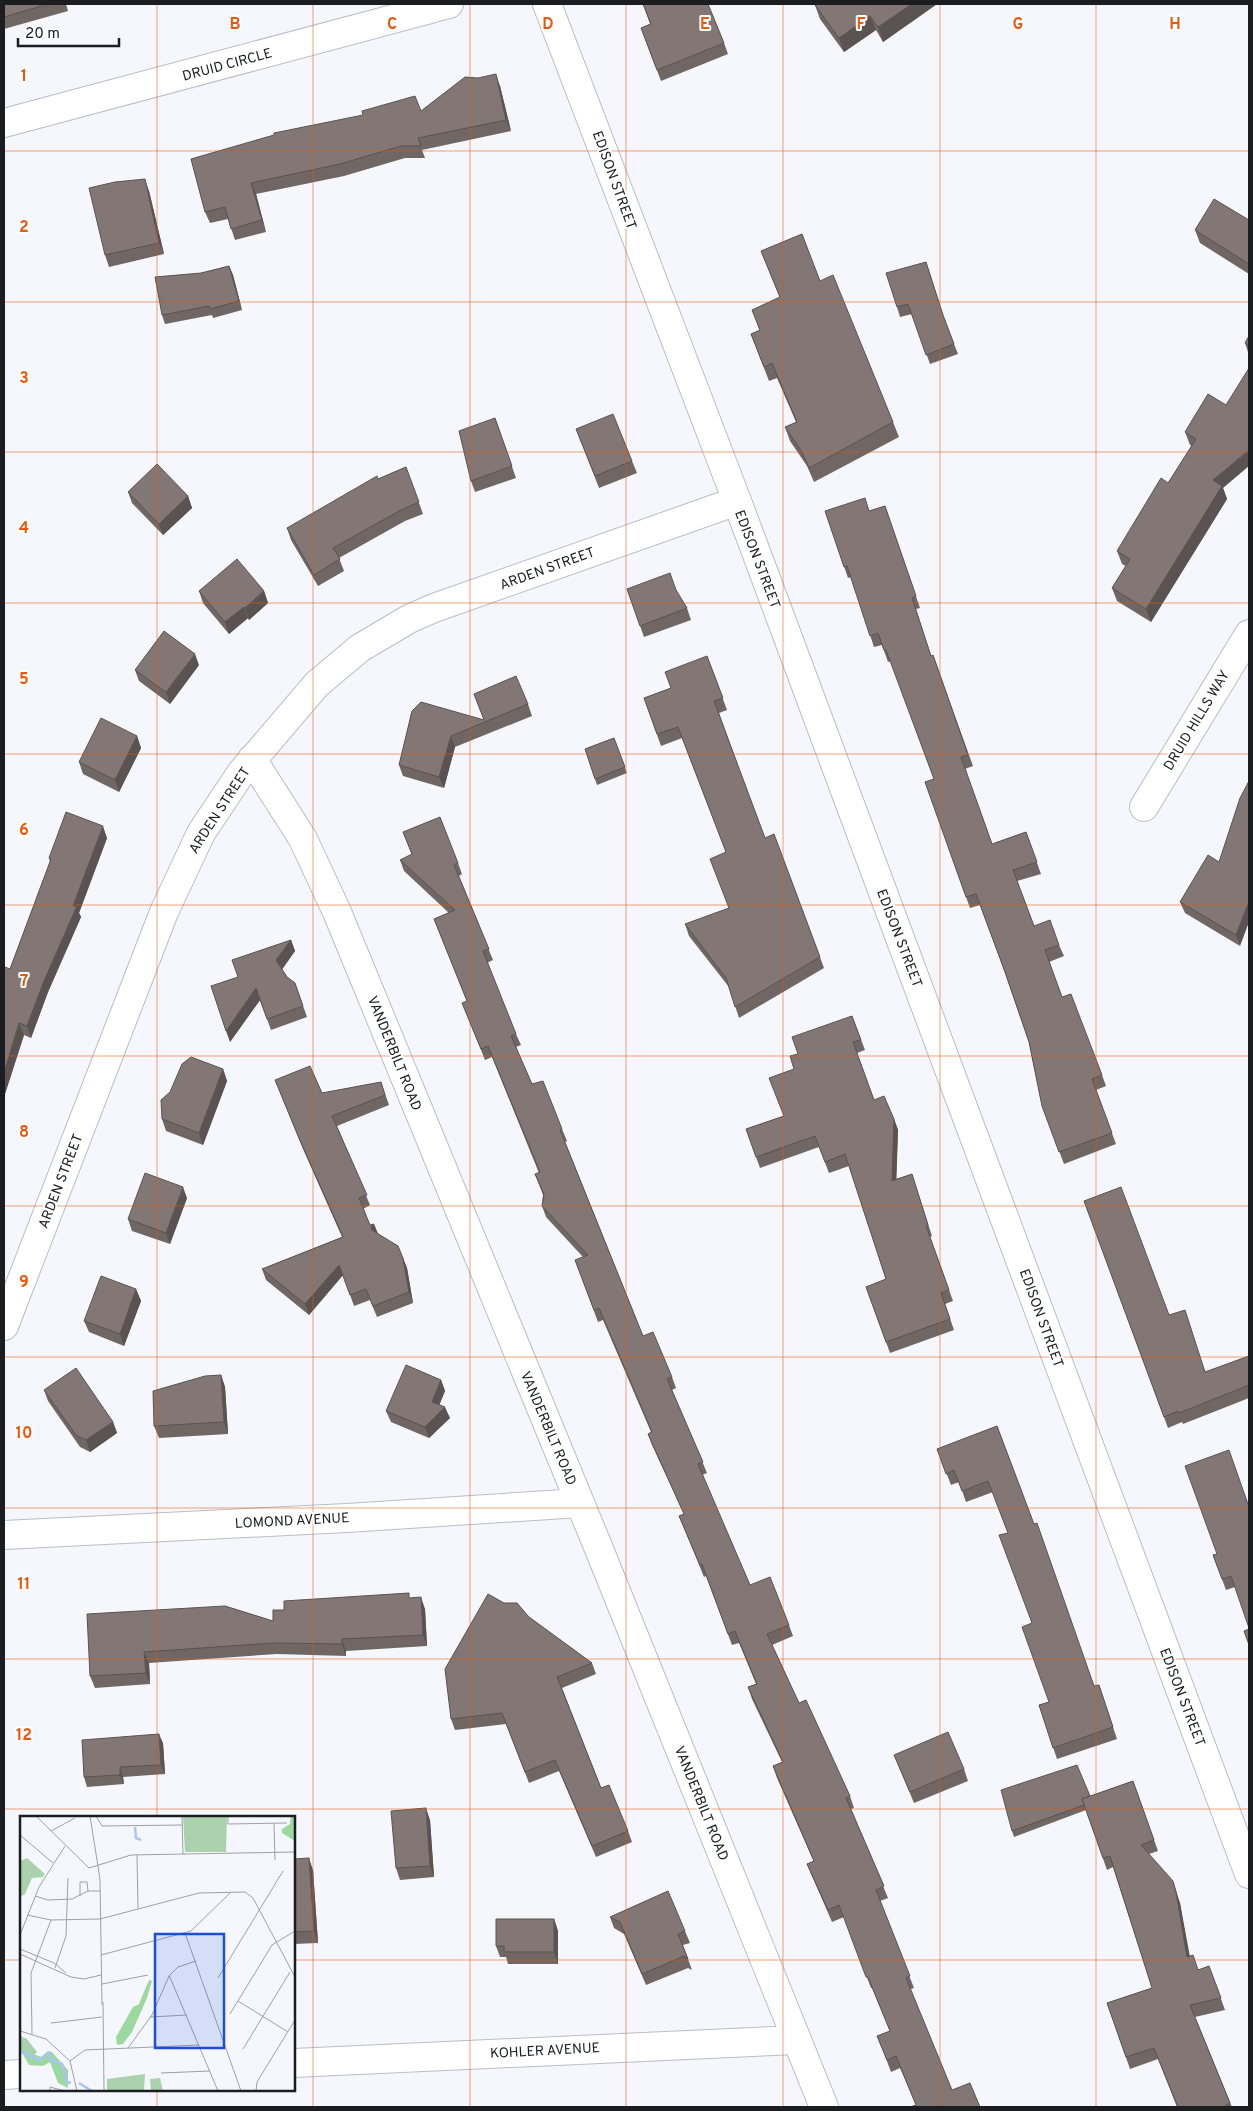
<svg xmlns="http://www.w3.org/2000/svg" width="1253" height="2111" font-family="Overpass,sans-serif">
  <style>
    .lines { fill: none; stroke-linecap: round; stroke-linejoin: round }
    .minor-casing { stroke: #babdc7; stroke-width: 30 }
    .minor { stroke: #fff; stroke-width: 28 }
    .wall { fill: #706664 }
    .shaded-wall { fill: #5b5351 }
    .building { fill: #827774; stroke: #5b5351 }
    .grid { fill: none; stroke: #e8590c; stroke-width: 1; stroke-opacity: 0.55 }
    .labels { text-anchor: middle; stroke-width: 4; stroke-linejoin: round; paint-order: stroke }
    .street-label { font-size: 14px; fill: #1b1d20; stroke: #fff }
    .inset-river { fill: none; stroke: #aac4f8; stroke-width: 2.5 }
    .inset-road { fill: none; stroke: #9ea0a5; stroke-width: 1 }
    .view { fill: #1d4ed8; fill-opacity: 0.15; stroke: #1d4ed8; stroke-width: 2.5 }
    .inset-edge { fill: none; stroke: #1b1d20; stroke-width: 2.5 }
    .grid-label { font-size: 16px; text-anchor: middle; font-weight: bold; fill: #e8590c; stroke: #fff; stroke-width: 4; stroke-linejoin: round; paint-order: stroke }
  </style>
  <rect width="100%" height="100%" fill="#f5f7fd"/>
  <g class="lines">
    <g class="minor-casing">
      <path id="minor" d="M547,4l190,497 512,1373
        M4,123l445,-119
        M252,759l51,80 34,73 262,637 225,558
        M1144,807l105,-173
        M4,1326l160,-414 37,-79 40,-60 76,-89 43,-36 49,-29 25,-11 303,-107
        M4,1535l343,-17 233,-15
        M294,2063l502,-23
        M4,2075l17,-1"/>
    </g>
    <use href="#minor" class="minor"/>
  </g>
  <path class="wall" d="M4,4h62l2,7 -64,18z
    M643,4l81,39 4,11 -67,27 -20,-53 9,-4z
    M937,4l-54,38 -7,-12 -32,22 -24,-33 -5,-14z
    M500,86l11,45 -89,19 3,8h-20l-61,18 -88,18 10,38 -31,8 -7,-21 -18,4 -5,-11 -14,-53 230,-48z
    M149,191l15,63 -55,13 -4,-12z
    M1249,220v54l-49,-31 -5,-13z
    M761,251l59,30 73,141 6,15 -85,45 -7,-16 -17,-25 -5,-14 11,-5 -19,-44 -8,3 -18,-47 9,-3 -8,-21 28,-12z
    M926,262l19,59 13,33 -28,10 -18,-50 -12,3 -3,-10z
    M229,266l4,9 9,35 -29,8 -1,-3 -47,9 -3,-9 39,-42z
    M1249,336v19l-4,-12z
    M1226,405l-3,83 4,11 -76,123 -34,-21 -5,-13 14,-22 -4,-2 -5,-13 51,-68 24,-37 -2,-1 -5,-13z
    M495,418l21,60 -41,14 -4,-11z
    M576,429l56,32 5,12 -38,15z
    M406,467l17,47 -18,7 -66,37 5,13 -26,15 -27,-46 -4,-12 91,-49z
    M128,492l60,4 4,12 -29,27 -31,-32z
    M885,506l35,102 -4,1 15,47 2,-1 40,111 -8,3 27,75 34,-12 15,42 -24,7 17,45 25,19 5,11 -15,6 13,35 40,78 4,11 -10,4 20,54 -52,20 -22,-58 -13,-64 -24,-69 -25,-68 -10,3 -45,-126 9,-3 -43,-118 -3,1 -6,-17 -8,2 -23,-70 -3,1 -23,-67h45z
    M627,589l49,1 11,18 4,12 -47,17z
    M199,591h65l4,12 -19,17 -1,-2 -19,16 -26,-31z
    M707,656l20,54 -8,3 24,67 22,58 9,-4 50,134 -85,50 -10,-31 -40,-51 -4,-12 44,-15 -3,-57 -44,-114 -21,8 -17,-48 27,-10z
    M199,665l-29,39 -31,-23 -4,-11z
    M474,694l54,10 4,12 -77,31 -11,41 -41,-12 -4,-11 13,-54 72,9z
    M137,736l4,12 -22,44 -36,-18 -4,-12z
    M614,738l13,35 -30,12 -12,-36z
    M403,832l55,31 4,11 -3,2 34,84 -6,3 29,71 5,11 -5,2 16,37 30,45 5,12 -2,1 78,194 29,41 4,11 -4,2 35,83 -5,2 48,110 39,40 4,11 -21,9 27,58 51,93 4,12 -3,1 37,89 -8,3 34,87 -3,1 5,116 -16,-37 -9,4 -9,-24 -5,-12 13,-5 -18,-43h-1l-27,-71 -12,5 -20,-46 -5,-12 7,-2 -37,-84 -4,-12 9,-4 -30,-63 -4,-12 8,-3 -17,-41 -7,2 -26,-69 -2,1 -20,-49 -5,-12 5,-2 -32,-69 -4,-11 3,-2 -48,-112 -5,2 -23,-62 8,-3 -37,-40 -4,-11 1,-11 -8,-21 4,-1 -47,-116 -7,3 -18,-45 -5,-12 5,-2 -33,-82 15,-6 -45,-42 -4,-11 12,-5z
    M107,838l-28,75 2,4 -33,75 -17,46 -7,-3 -20,62v-127l6,-1 40,-107 -1,-4z
    M1219,862l21,84 -55,-33 -5,-11z
    M291,940l4,11 -13,18 5,8 8,6 12,34 -36,13 -11,-30 -30,42 8,-65z
    M852,1016l13,34 -8,3 17,47 20,19 4,11 -2,49 16,-5 20,62 -2,1 23,64 -8,3 9,26 -64,23 -24,-66 20,-8 -37,-113 -20,7 -10,-26 -59,21 -14,-39 38,-13 14,-62z
    M223,1069l4,12 -24,64 -37,-14 -4,-12z
    M381,1082l8,23 -52,21 33,79 -7,4 7,16 4,-1 4,10 25,24 4,10 6,35 -36,14 -7,-17 -16,6 -11,-31 -34,40 -43,-35 -4,-11 80,-32 -39,-88 -24,-59 43,3z
    M187,1198l-17,46 -38,-13 -4,-12z
    M1084,1201l85,114 37,57 43,-16v42l-66,26 -1,-2 -14,6z
    M136,1289l5,12 -17,45 -35,-14 -5,-11z
    M221,1375l4,12 3,47 -69,4 -5,-12z
    M441,1380l4,11 -6,14 11,13 -21,20 -38,-16 -5,-11z
    M44,1390l69,32 4,11 -27,19 -10,-5 -32,-46z
    M997,1426l97,260 5,-1 18,54 -60,20 -18,-54 10,-3 -17,-79 -24,-90 -15,-41 -27,10 -7,-20 -8,3 -14,-36z
    M1229,1450l6,137 -9,3 -13,-35 4,-1z
    M410,1598l15,11 2,37 -81,5v5l-69,-2 -128,9 1,21 -55,4 -5,-12 135,-70 48,15 11,-11z
    M529,1617l63,46 4,11 -34,14 39,100 27,43 4,11 -36,15 -37,-86 -30,12 -23,-59 -51,6 -4,-11z
    M163,1743l2,31 -42,3 1,7 -37,3 -3,-10z
    M894,1755l70,14 4,12 -54,22z
    M1133,1781l25,70 -9,3 31,49 9,53 10,14 10,-4 16,44 -30,7 37,90h-55l-19,-48 -28,10 -23,-66 45,-15 -39,-121 -6,3 -21,-60 -72,27 -2,-6 78,-35z
    M430,1820l4,57 -34,3 -4,-12z
    M294,1859l19,11 5,73 -24,1z
    M610,1917l75,14 5,12 -7,2 9,25 -4,-2 -42,17 -22,-51 -10,-6z
    M554,1919l4,12v33h-50l-2,-7h-6l-4,-11z"/>
  <path class="shaded-wall" d="M912,4h25l-54,38 -5,-15z
    M870,16l6,14 -32,22 -5,-14z
    M496,74l4,12 11,45 -5,-11z
    M145,179l4,12 15,63 -5,-11z
    M251,183l5,11 10,38 -4,-12z
    M229,266l4,9 9,35 -3,-9z
    M1249,450v16l-26,22 4,11 -76,123 -5,-13 67,-129z
    M188,496l4,12 -29,27 -4,-11z
    M264,591l4,12 -19,17 -4,-12z
    M244,607l4,11 -19,16 -4,-12z
    M195,654l4,11 -29,39 -4,-12z
    M137,736l4,12 -22,44 -4,-12z
    M451,736l4,11 -11,41 -5,-11z
    M103,826l4,12 -28,75 2,4 -33,75 -17,46 -4,-12z
    M1249,901v21l-9,24 -4,-11z
    M291,940l4,11 -14,20 -5,-11z
    M256,988l4,12 -30,42 -4,-11z
    M19,1023l5,12 -20,62v-24z
    M223,1069l4,12 -24,64 -4,-12z
    M894,1119l4,11 -2,62 -4,-11z
    M183,1187l4,11 -17,46 -4,-11z
    M374,1224l4,10 -3,4 -4,-11z
    M403,1258l4,10 6,35 -4,-11z
    M339,1265l4,10 -34,40 -4,-11z
    M136,1289l5,12 -17,45 -4,-12z
    M221,1375l4,12 3,47 -4,-12z
    M441,1380l4,11 -9,22 -4,-11z
    M445,1407l5,11 -21,20 -4,-11z
    M113,1422l4,11 -27,19 -4,-12z
    M421,1597l4,12 2,37 -4,-11z
    M342,1639l4,12v5l-4,-12z
    M144,1652l5,11 1,21 -4,-11z
    M159,1734l4,9 2,31 -4,-9z
    M120,1767l3,10 1,7 -4,-9z
    M426,1808l4,12 4,57 -4,-11z
    M309,1858l4,12 5,73 -4,-12z
    M1173,1881l7,22 12,65 -5,-11z
    M554,1919l4,12v33l-4,-12z"/>
  <path class="building" d="M4,4h44l-44,13z
    M643,4h65l16,39 -67,27 -16,-42 10,-4z
    M817,4h95l-34,23 -8,-11 -31,22 -24,-33z
    M496,74l10,46 -88,18 3,8h-20l-61,18 -89,19 11,37 -31,9 -6,-22 -20,5 -14,-53 83,-24v-2l89,-18 -1,-4 53,-15 6,15 44,-34 13,1z
    M145,179l14,64 -54,12 -16,-67 26,-6z
    M1214,199l35,21v44l-54,-34z
    M802,234l18,47 13,-6 60,147 -84,46 -7,-16 -17,-25 12,-5 -25,-59 -8,4 -13,-33 9,-4 -8,-20 28,-13 -19,-46z
    M926,262l17,53 11,29 -28,11 -18,-51 -11,3 -11,-34z
    M229,266l10,35 -29,8 -1,-3 -47,9 -7,-38 46,-4z
    M1249,336v10l-4,-3z
    M1249,368v82l-36,30 9,6 -76,123 -34,-21 18,-29 -13,-8 44,-73 7,5 28,-44 -11,-7 23,-38 18,11z
    M613,414l19,47 -37,15 -19,-47z
    M495,418l17,48 -41,15 -12,-50z
    M157,464l31,32 -29,28 -31,-32z
    M406,467l13,35 -18,8 -68,38 7,11 -26,16 -27,-47 90,-52 1,3z
    M865,498l4,13 16,-5 31,90 -4,2 19,58 2,-1 35,100 -7,2 31,87 34,-12 11,30 -24,8 21,56 16,-6 9,25 -14,5 17,47 9,-3 31,81 -10,4 20,54 -53,19 -17,-46 -13,-64 -25,-73 -28,-75 -10,3 -41,-115 9,-3 -48,-129h-2l-6,-17 -8,3 -23,-70 -3,1 -19,-56z
    M237,559l27,32 -19,17 -1,-1 -19,15 -26,-31z
    M670,573l6,17 11,18 -47,18 -13,-37z
    M164,631l31,23 -29,38 -31,-22z
    M707,656l16,42 -9,3 29,78 22,59 9,-4 46,123 -85,50 -9,-29 -41,-54 44,-16 -19,-49 16,-7 -48,-125 -21,7 -13,-36 27,-10 -6,-16z
    M516,676l12,28 -77,32 -12,41 -40,-12 13,-54 9,-9 63,18 -10,-26z
    M101,718l36,18 -22,44 -36,-18z
    M614,738l11,29 -30,12 -10,-30z
    M1249,781v120l-13,34 -56,-33 28,-47 11,7 21,-64z
    M66,812l37,14 -30,80h4l-33,75 -17,45 -8,-3 -15,50v-103l1,-3 5,2 41,-110 -2,-1z
    M440,817l18,46 -4,2 35,84 -6,2 33,83 -5,2 21,48 11,-3 19,48 -2,1 83,206 10,-4 19,45 -5,2 36,83 -5,2 52,121 20,-8 4,10 15,38 -22,9 32,69 7,-3 44,96 -4,2 38,88 -8,4 34,86 -4,2 46,112 18,-7 10,24h-70l6,-2 -20,-49 -9,4 -10,-24 13,-5 -22,-54h-2l-27,-72 -11,5 -21,-46 7,-3 -41,-95 10,-4 -35,-75 9,-3 -22,-53 -7,3 -26,-70 -2,1 -21,-49 5,-2 -36,-80 4,-2 -53,-124 -5,2 -19,-50 13,-5 -46,-49 2,-12 -9,-20 5,-2 -52,-126 -7,3 -19,-46 5,-2 -33,-82 21,-9 -55,-50 12,-6 -9,-22z
    M291,940l-15,20 11,17 8,6 8,23 -36,13 -11,-31 -30,43 -15,-45 27,-9 -6,-17z
    M852,1016l9,24 -8,2 21,58 10,-4 10,23 -2,62 20,-7 16,51 -2,1 23,64 -8,3 9,26 -64,23 -20,-55 20,-8 -41,-125 -20,8 -10,-26 -59,21 -10,-28 38,-13 -15,-38 25,-9 -4,-13 8,-2 -6,-17z
    M191,1057l32,12 -24,64 -37,-14 -1,-19 9,-8 12,-28z
    M310,1066l12,27 59,-11 4,13 -53,21 35,79 -8,3 11,27 4,-1 -3,3 1,3 26,16 5,12 6,34 -36,14 -7,-17 -16,6 -11,-30 -34,39 -43,-35 81,-32 -44,-99 -24,-58z
    M145,1173l38,14 -17,46 -38,-14z
    M1121,1187l48,128 16,-5 20,62 44,-16v29l-70,28 -1,-2 -14,6 -80,-216z
    M101,1276l35,13 -16,45 -36,-13z
    M406,1365l35,15 -9,22 13,5 -20,20 -39,-16z
    M76,1368l37,54 -27,18 -10,-5 -32,-45z
    M221,1375l3,47 -70,4 -1,-35 52,-15z
    M997,1426l37,98 3,-1 57,163 5,-1 14,42 -60,21 -14,-43 10,-3 -27,-75 10,-4 -33,-88 9,-2 -20,-52 -26,10 -8,-21 -8,4 -9,-25z
    M1229,1450l20,57v121l-18,-52 -9,3 -9,-24 4,-1 -32,-88z
    M409,1593v5l12,-1 2,38 -81,4v5l-69,-1 -129,9 2,21 -56,3 -3,-62 138,-8 48,15v-11h11v-9z
    M488,1594l16,9h13l12,14 63,46 -35,14 44,111 8,-3 19,46 -36,15 -37,-86 -30,12 -23,-59 -51,6 -6,-50z
    M1249,1629v16l-5,-14z
    M948,1732l16,37 -54,23 -16,-37z
    M159,1734l2,31 -41,2v8l-36,2 -2,-37z
    M1077,1765l13,31 -8,3 2,6 -72,26 -11,-41z
    M1133,1781l21,59 -13,5 32,36 3,11 11,65 6,-2 5,15 11,-4 12,32 -31,7 40,98 -5,3 1,1h-48l-24,-59 -28,9 -19,-54 45,-15 -42,-132 -7,2 -21,-59z
    M426,1808l4,58 -34,2 -5,-57z
    M309,1858l5,73 -20,1v-73z
    M668,1891l17,40 -7,3 10,25 -4,-3 -42,18 -22,-52 -10,-5z
    M496,1919h58v33h-50v-6h-8z"/>
  <path class="grid" d="M157,4v1813M313,4v2103M470,4v2103M626,4v2103M783,4v2103M940,4v2103M1096,4v2103M4,151h1245M4,302h1245M4,452h1245M4,603h1245M4,754h1245M4,905h1245M4,1056h1245M4,1206h1245M4,1357h1245M4,1508h1245M4,1659h1245M4,1809h1245M4,1960h17M294,1960h955M157,2090v17"/>
  <g class="labels">
    <g class="street-label">
      <text transform="translate(227 64) rotate(-15)" y="5">DRUID CIRCLE</text>
      <text transform="translate(615 180) rotate(70)" y="5">EDISON STREET</text>
      <text transform="translate(758 559) rotate(69)" y="5">EDISON STREET</text>
      <text transform="translate(547 568) rotate(-20)" y="5">ARDEN STREET</text>
      <text transform="translate(1196 720) rotate(-59)" y="5">DRUID HILLS WAY</text>
      <text transform="translate(219 810) rotate(-57)" y="5">ARDEN STREET</text>
      <text transform="translate(900 938) rotate(69)" y="5">EDISON STREET</text>
      <text transform="translate(395 1053) rotate(68)" y="5">VANDERBILT ROAD</text>
      <text transform="translate(60 1181) rotate(-69)" y="5">ARDEN STREET</text>
      <text transform="translate(1042 1318) rotate(70)" y="5">EDISON STREET</text>
      <text transform="translate(549 1428) rotate(67)" y="5">VANDERBILT ROAD</text>
      <text transform="translate(292 1520) rotate(-3)" y="5">LOMOND AVENUE</text>
      <text transform="translate(1183 1697) rotate(69)" y="5">EDISON STREET</text>
      <text transform="translate(702 1803) rotate(68)" y="5">VANDERBILT ROAD</text>
      <text transform="translate(545 2050) rotate(-3)" y="5">KOHLER AVENUE</text>
    </g>
  </g>
  <g transform="translate(20 1816)">
    <rect width="275" height="275" fill="#f5f7fd"/>
    <path d="M163,0h44l-1,36h-41zM7,42l18,16 -2,3 -11,1 -7,16 -5,3v-36zM0,220l7,3 10,13 -6,6 -11,-7zM125,258l-1,17h-37v-12zM140,262l3,13h-12l-1,-12z" fill="#aad2ac"/>
    <path d="M271,0h4v25l-13,-8v-4l8,-5zM129,164l3,1 -5,17 -15,34 -9,12 -6,1 -1,-8 17,-30 6,-3zM0,233l21,8 7,-6 4,1 16,18v18l-10,-5 -8,-21 -7,4 -14,-1z" fill="#9cd9a0"/>
    <path class="inset-river" d="M115,11l1,11 5,2M0,235l19,9 10,-7 2,7 11,4 5,18 4,1M59,267l13,8"/>
    <path class="inset-road" d="M16,0l53,52 42,-13 164,-3M70,0l10,63 2,126M76,0l6,10 80,-1M162,0l1,38M208,0v8l59,-1M254,7l1,37M31,15l24,-13M0,19l33,28M117,39l1,54M15,80l13,4 24,-1 16,-8h12M60,80v-14h7l1,9M7,99l24,5 49,-1 99,-26 46,-1 8,6 42,79M165,117l56,158M0,119l19,-48 26,-41M0,133l34,14 12,10M0,138l51,23 13,2 17,-4M81,139l90,-24 40,-39M35,152l11,-32 2,-58M149,159l49,116M198,162l65,-107M82,168l46,-9M218,185l50,31M83,186l1,89M210,198l42,-69 23,-14M130,201l37,-2M31,207l51,-6M0,215l26,8 24,22 7,30M12,218l-1,-61 20,-53M108,232l24,-33 17,-39 9,-9 18,-6M223,233l47,-77M50,245l15,-11 114,-5M141,257l49,-2M30,275v-4l15,4M236,275l1,-9 38,-62"/>
    <path class="view" d="M135,118h69v114h-69z"/>
    <rect width="275" height="275" class="inset-edge"/>
  </g>
  <g class="grid-label">
    <text x="235" y="29">B</text>
    <text x="392" y="29">C</text>
    <text x="548" y="29">D</text>
    <text x="705" y="29">E</text>
    <text x="861" y="29">F</text>
    <text x="1018" y="29">G</text>
    <text x="1175" y="29">H</text>
    <text x="24" y="81">1</text>
    <text x="24" y="232">2</text>
    <text x="24" y="383">3</text>
    <text x="24" y="533">4</text>
    <text x="24" y="684">5</text>
    <text x="24" y="835">6</text>
    <text x="24" y="986">7</text>
    <text x="24" y="1137">8</text>
    <text x="24" y="1287">9</text>
    <text x="24" y="1438">10</text>
    <text x="24" y="1589">11</text>
    <text x="24" y="1740">12</text>
  </g>
  <rect width="1253" height="2111" fill="none" stroke="#1b1d20" stroke-width="10"/>
  <path d="M18 38v8h101v-8" fill="none" stroke="#1b1d20" stroke-width="2.5"/>
  <text x="25" y="38" font-size="15" fill="#1b1d20" stroke="#ffffff" stroke-width="4" paint-order="stroke">20 m</text>
</svg>
